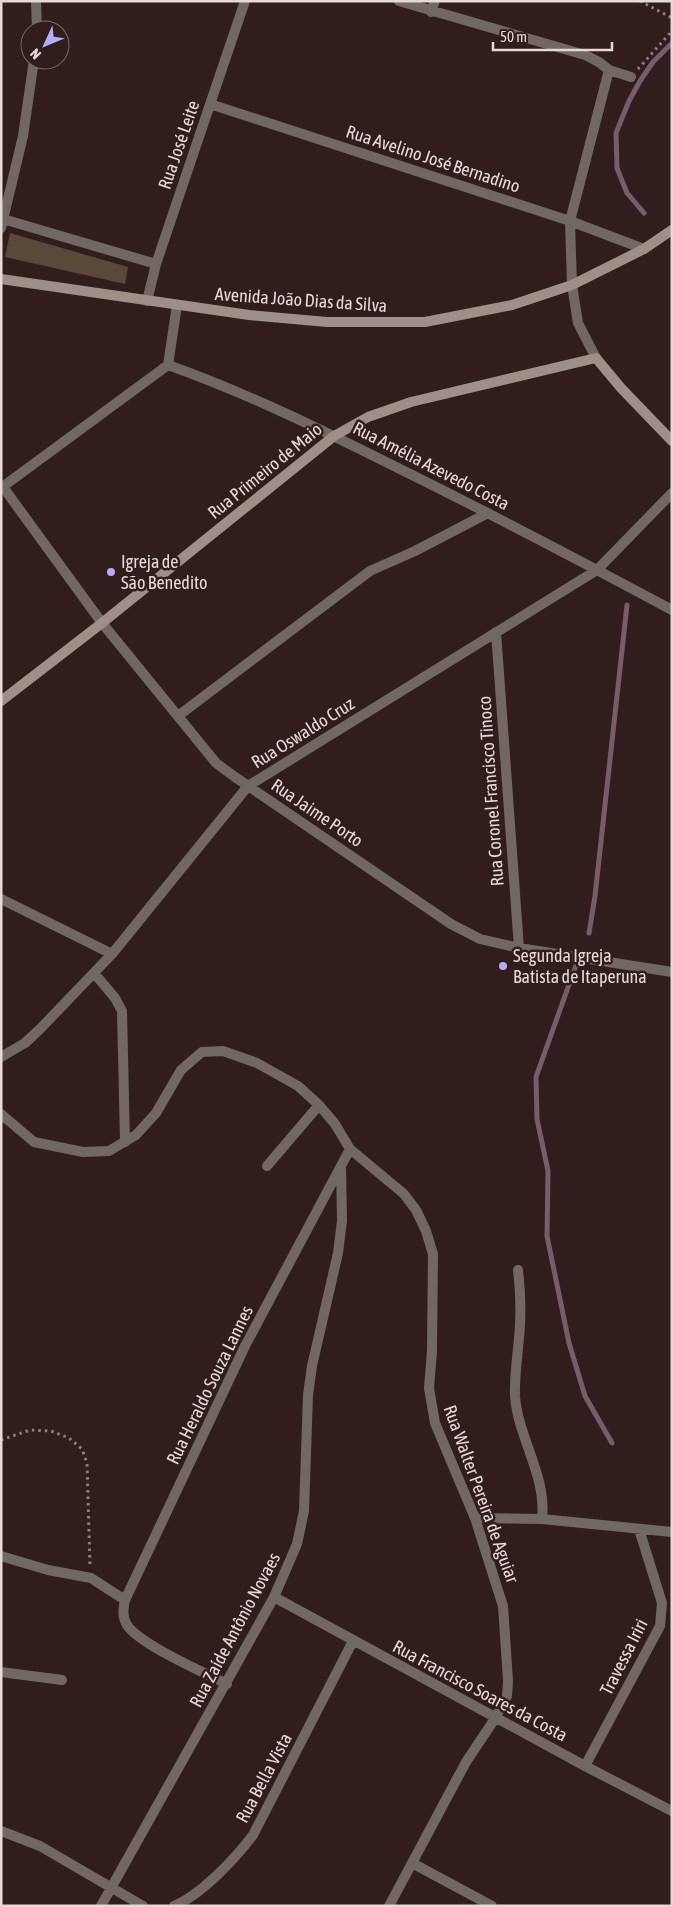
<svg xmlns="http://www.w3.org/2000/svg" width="673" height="1907" font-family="'Asap Condensed',sans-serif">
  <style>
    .green { fill: #5a4939 }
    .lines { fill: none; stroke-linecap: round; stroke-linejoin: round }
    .stream { stroke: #7a5b6b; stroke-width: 5 }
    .path { stroke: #8f7f7d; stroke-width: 3; stroke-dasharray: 2.5 4; stroke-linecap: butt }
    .minor { stroke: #716864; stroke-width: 10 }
    .secondary { stroke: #9e8f89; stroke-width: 10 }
    .poi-dot { fill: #b2adf9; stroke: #311e1c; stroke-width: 2 }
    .labels { text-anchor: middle; stroke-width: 5; stroke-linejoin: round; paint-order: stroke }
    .street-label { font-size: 18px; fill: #e6d9d8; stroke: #311e1c }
    .poi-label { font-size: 18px; fill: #e6d9d8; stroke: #311e1c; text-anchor: start }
  </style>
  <rect width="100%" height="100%" fill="#311e1c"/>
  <path class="green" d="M10,233l118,34 -3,17 -120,-27z"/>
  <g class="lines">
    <path class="stream" d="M644,213l-17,-20 -10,-25 -1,-35 13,-32 11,-20 13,-19 19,-19
      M589,933l6,-37 32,-291
      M576,965l-40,112 1,42 11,52 -1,65 22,107 16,53 27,47"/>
    <path class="path" d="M640,1l32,17
      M638,69l34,-38
      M1,1440l29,-10 21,1 18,7 13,11 5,14 3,102"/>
    <path class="minor" d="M36,1l1,29
      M399,1l186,54 14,7 10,8 22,7
      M431,12l4,-11
      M210,104l360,117 74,28
      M3,219l153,45
      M1,228l22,-92 11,-76
      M147,301l9,-37 89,-263
      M596,358l-18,-35 -6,-38 -2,-64 39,-151
      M168,365c79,28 154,65 228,102 93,46 185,94 276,143
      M3,487l99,136 114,140 19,14 216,147 29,15 39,9 153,24
      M1,488l167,-123 9,-60
      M496,632l23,316
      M178,716l192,-145 45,-20 73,-38
      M1,899l111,55
      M94,973l21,25 7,13 3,131
      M1,1057l24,-14 15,-14 72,-75 136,-168 349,-216 75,-77
      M1,1114l33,28 49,10 26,-1 27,-16 20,-22 25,-43 21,-18 21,-1 34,12 41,23 21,19 16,19 15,25 54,45 12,16 10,21 7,23 -1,97 -3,37 6,35 40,95 28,88 5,75 -1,15 -11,21 -30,45 -77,144
      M267,1166l52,-61
      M518,1270c2,18 3,36 2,54 -1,24 -6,49 -5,72 3,42 32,80 27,123
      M475,1518l67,1 130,13
      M1,1556l47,14 43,8 34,22
      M274,1597l311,169 87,45
      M1,1672l61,8
      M227,1684c-22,-11 -88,-40 -100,-59 -5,-9 -4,-15 -2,-25l120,-254 105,-197
      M585,1766l75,-140 2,-23 -23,-74
      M1,1831l39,15 103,60
      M412,1863l80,43
      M101,1906l173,-309 23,-53 7,-33 4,-116 4,-29 26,-113 4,-32 -1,-55
      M174,1906c27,-11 62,-48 79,-71l100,-194"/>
    <path class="secondary" d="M1,279l248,36 78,7h98l87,-17 60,-20 72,-36 28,-19
      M1,701l101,-78 232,-187 34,-19 43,-15 185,-44 25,30 51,53"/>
  </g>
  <g class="poi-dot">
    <circle cx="111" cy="572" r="5"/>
    <circle cx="503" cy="966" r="5"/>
  </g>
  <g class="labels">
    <g class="street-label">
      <text transform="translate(179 145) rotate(-71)" y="6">Rua José Leite</text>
      <text transform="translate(433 159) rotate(18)" y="6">Rua Avelino José Bernadino</text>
      <text transform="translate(301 300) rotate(4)" y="6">Avenida João Dias da Silva</text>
      <text transform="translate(431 466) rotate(27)" y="6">Rua Amélia Azevedo Costa</text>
      <text transform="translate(265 471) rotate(-39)" y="6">Rua Primeiro de Maio</text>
      <text transform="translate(303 733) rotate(-32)" y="6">Rua Oswaldo Cruz</text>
      <text transform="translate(491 791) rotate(-94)" y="6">Rua Coronel Francisco Tinoco</text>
      <text transform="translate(317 813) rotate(34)" y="6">Rua Jaime Porto</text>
      <text transform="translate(210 1385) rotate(-64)" y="6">Rua Heraldo Souza Lannes</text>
      <text transform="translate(481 1494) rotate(70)" y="6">Rua Walter Pereira de Aguiar</text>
      <text transform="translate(235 1630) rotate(-62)" y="6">Rua Zaíde Antônio Novaes</text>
      <text transform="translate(624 1657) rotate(-63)" y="6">Travessa Iriri</text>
      <text transform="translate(480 1691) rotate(28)" y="6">Rua Francisco Soares da Costa</text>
      <text transform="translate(264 1778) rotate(-62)" y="6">Rua Bella Vista</text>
    </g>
    <g class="poi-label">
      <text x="121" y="568">Igreja de<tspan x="121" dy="21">São Benedito</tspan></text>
      <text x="513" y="962">Segunda Igreja<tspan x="513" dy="21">Batista de Itaperuna</tspan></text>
    </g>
  </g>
  <rect width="673" height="1907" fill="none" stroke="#e6d9d8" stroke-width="5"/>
  <g transform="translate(45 45) rotate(226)"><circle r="24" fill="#311e1c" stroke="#796967"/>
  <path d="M0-4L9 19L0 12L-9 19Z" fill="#b2adf9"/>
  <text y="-8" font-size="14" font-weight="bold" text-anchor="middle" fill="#e6d9d8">N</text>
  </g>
  <path d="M493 42v8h119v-8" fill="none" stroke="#e6d9d8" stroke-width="2.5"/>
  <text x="500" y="42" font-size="15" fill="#e6d9d8" stroke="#311e1c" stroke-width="4" paint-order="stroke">50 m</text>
</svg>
